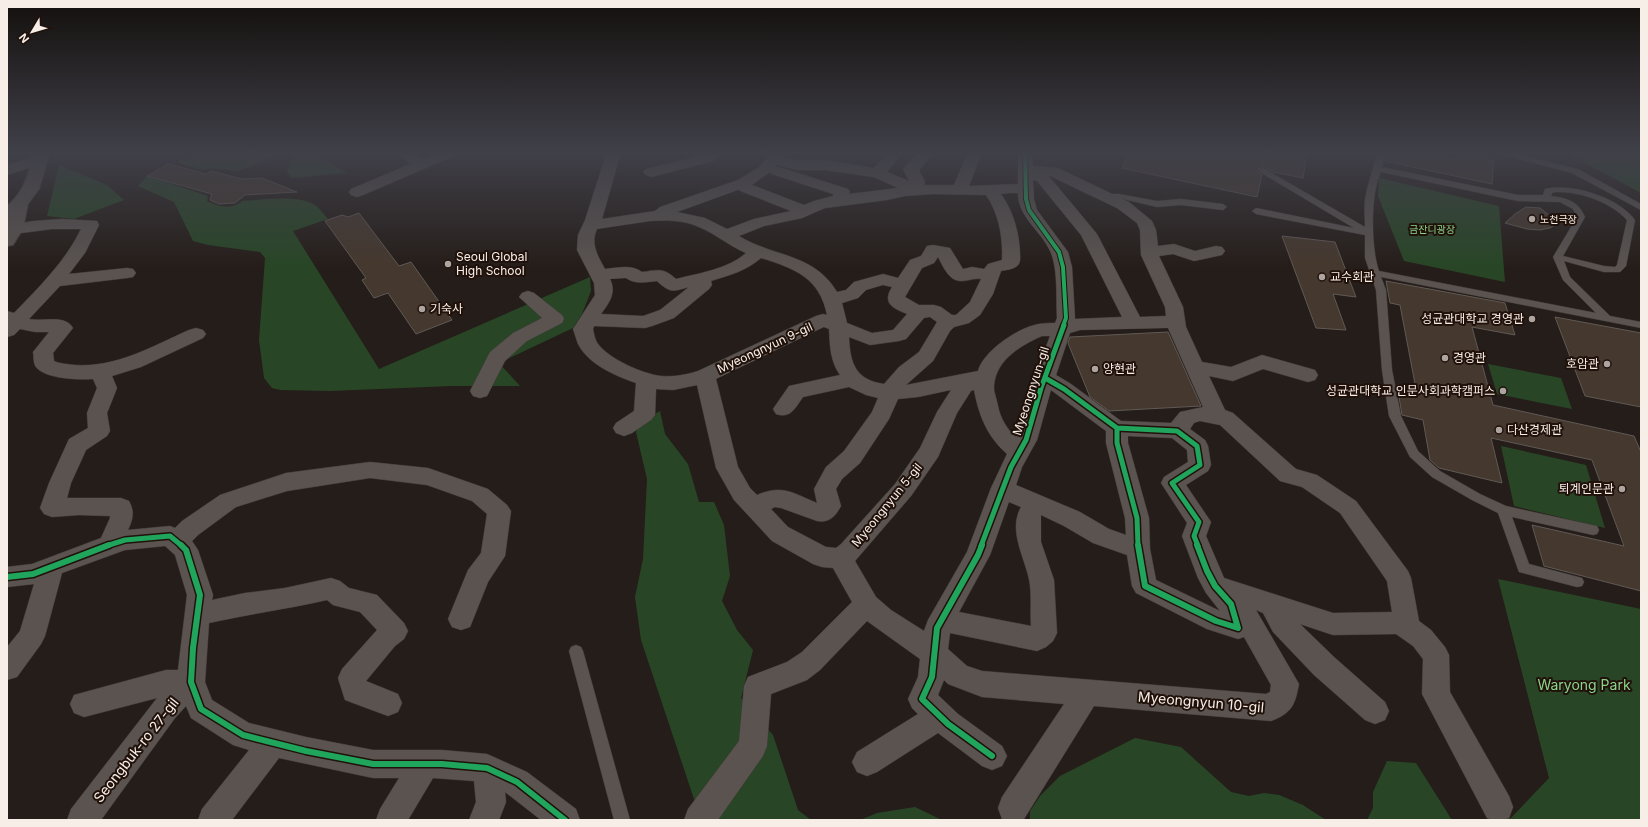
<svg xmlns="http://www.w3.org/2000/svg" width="1648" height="827" font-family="Inter,'Noto Sans KR',sans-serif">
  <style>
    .green { fill: #284626 }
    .building { fill: #45382e; stroke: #605955 }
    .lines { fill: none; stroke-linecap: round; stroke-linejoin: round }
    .lane-casing { stroke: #403a36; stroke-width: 1 }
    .street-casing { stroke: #403a36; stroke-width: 1 }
    .secondary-casing { stroke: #403a36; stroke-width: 2 }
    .lane { fill: #5a5350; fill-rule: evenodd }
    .street { fill: #5a5350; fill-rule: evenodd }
    .secondary { fill: #5a5350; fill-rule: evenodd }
    .cycleway-far2-casing { stroke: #20120b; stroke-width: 6 }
    .cycleway-far1-casing { stroke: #20120b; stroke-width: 8 }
    .cycleway-casing { stroke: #20120b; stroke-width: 9 }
    .cycleway-far2 { stroke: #20a55d; stroke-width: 4 }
    .cycleway-far1 { stroke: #20a55d; stroke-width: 5 }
    .cycleway { stroke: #20a55d; stroke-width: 6 }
    .poi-dot { fill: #aea5a0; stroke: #20120b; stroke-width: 1.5 }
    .labels { text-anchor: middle; stroke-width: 4; stroke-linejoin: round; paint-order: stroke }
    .far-poi-label { font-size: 10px; fill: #f8eee8; stroke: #20120b; text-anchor: start }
    .far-park-label { font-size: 10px; fill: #8ad389; stroke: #20120b }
    .poi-label { font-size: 12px; fill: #f8eee8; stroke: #20120b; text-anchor: start }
    .street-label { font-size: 12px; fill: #f8eee8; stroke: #20120b }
    .near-park-label { font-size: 14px; fill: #8ad389; stroke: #20120b }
    .near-street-label { font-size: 14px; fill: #f8eee8; stroke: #20120b }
  </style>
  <rect width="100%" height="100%" fill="#251d19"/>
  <path class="green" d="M204,152h75c-10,13 -28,11 -40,19l-30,-3 -5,2 -26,-7 3,-5z
    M293,152h19l35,21 -55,5 -5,-6z
    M1565,152h76v41z
    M59,165l48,20 17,15 -50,19 -27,-3z
    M147,176l61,20 -1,5c11,6 26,9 35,0 21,-1 55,-7 73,4 5,3 9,10 13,14l-35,12 86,138 211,-92 1,14 -9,23 -9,14 -74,35 21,23h-69l-121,5 -49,-1 -9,-2 -8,-10 -5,-38 6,-82 -5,-6 -52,-7 -15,-4 -19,-39 -36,-16z
    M1379,178l120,28 6,76 -101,-21 -26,-65z
    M1488,364l73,14 11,31 -75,-15z
    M660,411l5,23 23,30 11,38h15l10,23 6,51 -8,25 15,29 16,20 -12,48 32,37 25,75 13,10h-110l-60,-180 -6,-43 8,-38 4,-80 -11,-47 5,-10z
    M1501,446l85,19 19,63 -91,-22z
    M1498,579l143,30v211h-140l10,-2 38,-40z
    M1135,738l46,9 50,45 18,4 15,-3 15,2 24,10 23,15h-296v-9l10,-15 20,-20z
    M1387,761l29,2 36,57h-85l6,-12v-16z
    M915,807l27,13h-82l17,-7z"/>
  <path class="building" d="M1129,152h178l-4,26 -30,-6 -9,-5 -6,2 1,4 3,2 -5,22 -135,-29z
    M1386,152h34l38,8v-8h13l23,6 -2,26 -107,-23z
    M168,164l38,10 5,-3 31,8 20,-1 35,14 -52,3 -10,8 -16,1 -9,-4 2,-6 -65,-18z
    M1526,207l14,1 13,10 3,6 -6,4 -10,2 -13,-1 -22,-6 10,-9z
    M359,213l40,53 12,-4 41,58 -36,14 -28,-41 -14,5 -12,-18 4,-2 -41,-57 17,-6 6,2z
    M1282,236l53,6 21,55 -23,-3 13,36 -30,-2z
    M1386,281l119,22 10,32 -43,-8 21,78 141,31 7,16v139l-97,-25 -12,-41 92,21 -32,-86 -101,-22 11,45 -63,-15 -9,-8 -7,-40 -21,-5 -5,-30 19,4 -16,-84 -10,-2z
    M1555,317l86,16v74l-56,-11z
    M1168,332l33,74 -92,5 -19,-14 -22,-54 2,-6z"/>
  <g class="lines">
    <g class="lane-casing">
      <path id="lane" d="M1377,152h8l-3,15 136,28h25l2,-6c27,-6 73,8 90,31l-9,46 -6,6h-16l-40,-11 6,16 40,39 31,6v6l-260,-51 5,13 6,80 9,46 17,35 22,20 40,23 26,12 91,20 2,4 -2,4 -4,1 -81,-18 17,47 53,14 2,4 -2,4 -5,1 -58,-15 -21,-59 -26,-13 -40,-23 -22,-20 -21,-41 -7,-46 -6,-80 -11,-32v-23l-109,-21 -4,-3 4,-3 98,20 -94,-56 -1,-2 4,-2 102,59c0,-9 -1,-19 0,-28 3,-17 9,-31 12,-47zM1381,172l137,29 42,1 13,7 4,8 -24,40 10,23 33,33 -217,-42c-8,-22 -9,-78 2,-99zM1556,192c23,-1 55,10 71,28l-10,45 -2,2 -11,-1 -41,-10 22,-39c-7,-16 -18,-19 -34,-21l1,-3z
        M1493,152h15l70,17 63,35v6l-69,-37z
        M1102,194h17l38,7 24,-2 42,5 4,3 -4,3 -42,-5 -24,2 -38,-9h-17l-1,-2z
        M576,645l5,2 2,4 47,169h-16l-45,-169 2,-4z"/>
    </g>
    <g class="street-casing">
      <path id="street" d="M396,152h17l9,7 16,-7h20l-2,3 -93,40 -6,2 -6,-2 -2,-3 2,-3 59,-25z
        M607,152h14l-19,67 53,-8 5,-4 78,-27 20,-12 14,-16h15l-4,6 15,2h27l49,8 14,-16h15l-16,20 22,9 -6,-12 16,-17h16l-16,18 6,12 -1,3h30l14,-33h14l-13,34 49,-2v-32h14l1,14 25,2 71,34 23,19 4,9 2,16 16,-2 21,7 21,-5 6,1 3,4 -3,4 -28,6 -21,-7 -14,2 24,51 3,20 16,35 29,5 31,-12 53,15 3,5 -3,5 -7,2 -45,-13 -30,12 -24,-5 16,34 8,3 63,56 21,6 39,26 52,70 3,7 8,43 12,9 14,17 4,8 1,37 59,104 4,11 -4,11c-8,3 -14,3 -22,0l-65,-124 1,-35 -10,-13 -17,-12 -63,1 -33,-11 34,33 51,45 4,9 -4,9 -10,4 -10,-4 -51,-45 -41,-43 -10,-19 -7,-3 43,74c-4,21 -7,29 -28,37l-177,-15 -70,113 -3,1 -19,-1 -4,-11 4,-11 62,-93 -82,-7 -34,-13 -4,-4 -6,15 20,19 44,32 5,10 -5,10 -10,4 -10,-4 -44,-33 -61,39 -10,4 -10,-4 -5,-10 5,-10 61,-38 -6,-6 -4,-9 10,-22 2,-18 -53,-38 -47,49 -13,10 -36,14 -4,52 -4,10 -45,64h-34l4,-11 51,-68 5,-55 4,-9 39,-15 15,-10 50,-50 -19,-34 -11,-1 -9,-3 -41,-23 -38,-41 -18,-32 -19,-83 -24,5 -17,-1 -1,26 -4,5 -19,13 -8,3 -8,-3 -3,-5 3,-5 18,-12 2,-28c-20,-7 -47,-18 -58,-39 -2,-5 -3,-10 -5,-15l22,-34 -1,-12 -17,-33 1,-15 7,-15zM776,165l22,5h27l49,7 24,11 -49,6 1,-2 -2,-3 -66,-21 -7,-1zM770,172l2,2 61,20v2l-19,5 -10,4 -52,-20zM1048,175l69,33 20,15 3,7 1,25 24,52 1,9 -26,1 -43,-83zM1033,180l4,1 44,54 41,82 -47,2 -3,-52 -4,-15 -31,-42 -3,-11zM738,190l53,21 -37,8 -27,10 -22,-11 -28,-6zM1010,193h8c0,25 24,38 33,60 7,17 5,46 6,65l-2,5c-5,0 -11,0 -16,1 -20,3 -56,27 -61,47l-72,14 27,-24 17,-30 4,-4 15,-4 11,-8 13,-21 8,-23c5,-1 14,-2 17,-6 3,-3 2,-8 2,-12 -1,-22 -7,-42 -19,-59zM933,194l53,1c13,19 17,42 16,65l-14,4 -4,5 -12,-2 -9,2 -13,-21 -17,-3 -6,1 -6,10 -11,4 -12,18 -15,-4 -29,8 -8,8 -9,2c-23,-39 -64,-35 -98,-56l25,-10 38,-8 23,-10 62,-8 18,-4zM650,221c16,-1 34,-1 49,6 17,7 30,19 47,26 -18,16 -46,20 -70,26 -13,-12 -18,-9 -34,-7 -11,-8 -24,-4 -37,-3 -7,-13 -15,-25 -8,-40zM938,257c5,9 11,25 24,24 7,0 11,-3 19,-2l-11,23 -14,13h-4l-11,-8 -7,-2h-15l-14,-8 17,-29 12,-5zM761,258c33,10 59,20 66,57l-4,-1 -7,2 -118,55c-12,4 -25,6 -37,5 -18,-2 -52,-17 -63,-32 -3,-4 -4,-10 -5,-15l1,-3 51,2 7,-2 22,-8 35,-29 3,-4 -1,-4c19,-6 35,-10 50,-23zM626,278c10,7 19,4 31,3 13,12 15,11 32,6l-29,23 -17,6 -42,-2c8,-11 16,-21 9,-35zM883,285l9,2c-10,16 0,21 15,27l-14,16 -21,3 -25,-10 -5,-20 16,-5 8,-8zM930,317l7,5 -18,30 -20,15 -15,17c-28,-4 -34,-20 -35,-47l21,8 29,-4 7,-2 18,-21zM824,327l5,2c1,17 1,32 11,46l-51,11 -16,23 3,5c15,5 19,-6 27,-17l46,-10 17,8 12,3 -6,14 -28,39 -18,16 -12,22 3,14c-24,-10 -35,-19 -60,-8l-7,-7 -12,-21 -22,-88zM1168,328l35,79 -23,5 -9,11 -50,-2 -50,-37 -15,-9 14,-42 10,-3zM1042,336h8l-19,52 -15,49c-9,-7 -16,-20 -18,-31 -1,-5 -3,-11 -4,-16 -1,-28 25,-44 48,-54zM951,390l-14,22 -17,36 -25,36 -54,60 -5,4 -10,-1 -38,-20 -17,-18 4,-2 6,1 36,13c12,2 18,-4 24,-15l-5,-17 6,-10 18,-16 29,-44 9,-20 20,-2zM974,390c5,26 13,46 33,64l-16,34 -24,64 -39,68 -4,11 -33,-21 -15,-13 -21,-36 56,-65 27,-39 19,-44 14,-22zM1051,390l55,41v12l19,75 1,17 -17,-6 -29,-17 -64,-27 6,-18 15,-27zM1200,421l20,4 60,56 22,6 38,26 47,68 5,31 -59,1 -109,-35 -18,-42 5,-14 -25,-37 22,-14 3,-6 -3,-19 -3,-6 -15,-11 4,-6zM1128,436l44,2 15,12 1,12 -24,15 -3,6 26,40 -5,13 16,42 8,15 14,18 -64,-31 -6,-31 -1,-31 -21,-75zM1009,502l12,5c-13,23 3,49 8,72 3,15 1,32 2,47l-72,-14 31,-57zM1041,515l23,11 29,17 34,12 5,31 4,7 71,36 31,10 6,-2 27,48 -1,7 -4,2 -284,-23 -15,-5 -19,-17 2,-16 87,18 9,-4 7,-6 4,-8 -3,-53 -13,-38z
        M707,152h18l-12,9 -62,16 -5,-2 -3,-3 3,-3 57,-14z
        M39,155l5,2 3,3 -3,3 -37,12v-10z
        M62,219l35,2 2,4 -14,28 -16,21 58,-6 6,1 3,4 -3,4 -6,1 -67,8 -31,33c14,3 36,-5 44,9l-20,25 1,8c6,3 14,3 21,4 41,3 78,-19 114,-35l7,-2 7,2 3,4 -3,4 -62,29 -29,9 5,12 -10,25 3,18 -3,5 -21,14 -15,33 -4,15h54l8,3c6,11 4,18 -1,29l42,-4 5,2 7,-7 38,-26 66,-22 84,-11 58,6 60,21 19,16 4,6 -6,45 -17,26 -18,45 -9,3 -9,-3 -4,-8 20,-49 13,-17 6,-39 -15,-13 -45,-16 -57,-7 -83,13 -51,16 -38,28 -6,6 6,9 15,45 -1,5 33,-7 40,-5 46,-10 9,3 9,7 28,7 27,28 4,8 -4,8 -9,7 -29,35 32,13 4,9 -4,9 -10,4 -43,-16 -7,-22 4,-9 35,-39 -17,-18 -27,-7 -6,-5c-39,9 -79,14 -118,23l-4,59 7,18 37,23 57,14 67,13h69l45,4 40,18 49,37 4,11h-39l-36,-28 1,10 -7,18h-30l7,-18 -2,-21 -41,-3 -25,42h-32l4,-11 19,-31h-26l-94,-20 -47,62h-34l4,-11 47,-59 -16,-5 -42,-27 -5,-12 -11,12 -74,102h-34l4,-11 86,-111 -73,19 -10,-4 -4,-9 4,-9 92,-25h12l9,-75 -12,-40 -10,-9 -40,4 -63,23 -17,63 -4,8 -24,33 -10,3v-33l13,-16 14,-47 -27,3v-20l25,-3 69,-26 9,-20v-2l-31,-1 -27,2 -8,-3 -4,-6 9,-25 20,-44 19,-11 -1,-15 10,-25 -4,-9c-14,1 -48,0 -57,-12 -3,-4 -2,-10 -3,-15l16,-20h-14l-15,-3 -6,6 -7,2v-26l7,2c25,-26 51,-51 67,-84h-29l-38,5 -6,-1 -1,-6 1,-2 26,-4z
        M528,291l6,2 28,22 2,4 -2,4 -35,18 -22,20 -18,35 -7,2 -7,-2 -3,-5 20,-39 23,-19 29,-15 -23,-21 3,-4z"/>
    </g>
    <g class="secondary-casing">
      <path id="secondary" d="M34,152h16l-11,37 -11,15 -5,25 -10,16 -6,1v-40c18,-15 21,-32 27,-54z"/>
    </g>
    <use href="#lane" class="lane"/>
    <use href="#street" class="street"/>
    <use href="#secondary" class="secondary"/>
    <g class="cycleway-far2-casing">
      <path id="cycleway-far2" d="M1025,152l1,47 3,11 30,42 4,15 3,51 -3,8"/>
    </g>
    <g class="cycleway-far1-casing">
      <path id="cycleway-far1" d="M1045,378l19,11 53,39
        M1117,428l60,3 20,15 3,19 -28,18 27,39 -5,14 4,10
        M1117,428v15l20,75 1,28
        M106,546l19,-6 45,-4 12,10
        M981,546l30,-79 15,-27 15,-52 23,-63"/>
    </g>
    <g class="cycleway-casing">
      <path id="cycleway" d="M181,545l5,5 14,45 -7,53 -2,34 10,27 42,26 63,16 67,13h69l45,4 30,14 48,38
        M982,545l-4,10 -41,73 -5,49 -10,22 26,25 44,32
        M1138,545l7,41 71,35 22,7 -7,-24 -16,-18 -8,-15 -10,-26
        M7,577l26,-3 76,-29"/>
    </g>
    <use href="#cycleway-far2" class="cycleway-far2"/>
    <use href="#cycleway-far1" class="cycleway-far1"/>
    <use href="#cycleway" class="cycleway"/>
  </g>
  <linearGradient id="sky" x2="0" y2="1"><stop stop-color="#14100e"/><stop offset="0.57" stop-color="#404049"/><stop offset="1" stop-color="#404049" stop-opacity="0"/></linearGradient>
  <rect width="1648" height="268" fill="url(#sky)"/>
  <g class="poi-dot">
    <circle cx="1532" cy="219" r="4"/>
    <circle cx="448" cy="264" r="4"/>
    <circle cx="1322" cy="277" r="4"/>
    <circle cx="422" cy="309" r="4"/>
    <circle cx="1532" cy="319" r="4"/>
    <circle cx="1445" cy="358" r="4"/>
    <circle cx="1607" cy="364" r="4"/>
    <circle cx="1095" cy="369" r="4"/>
    <circle cx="1503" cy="391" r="4"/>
    <circle cx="1499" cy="430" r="4"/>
    <circle cx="1622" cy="489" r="4"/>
  </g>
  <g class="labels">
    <g class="far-poi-label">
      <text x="1540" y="223">노천극장</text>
    </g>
    <g class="far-park-label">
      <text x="1432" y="233">금잔디광장</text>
    </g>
    <g class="poi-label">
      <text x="456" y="261">Seoul Global<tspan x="456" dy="14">High School</tspan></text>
      <text x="1330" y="281">교수회관</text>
      <text x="430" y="313">기숙사</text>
      <text x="1524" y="323" text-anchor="end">성균관대학교 경영관</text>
      <text x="1453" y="362">경영관</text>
      <text x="1599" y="368" text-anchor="end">호암관</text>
      <text x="1103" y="373">양현관</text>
      <text x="1495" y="395" text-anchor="end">성균관대학교 인문사회과학캠퍼스</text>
      <text x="1507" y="434">다산경제관</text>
      <text x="1614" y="493" text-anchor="end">퇴계인문관</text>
    </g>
    <g class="street-label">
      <text transform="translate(765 348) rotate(-25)" y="4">Myeongnyun 9-gil</text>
      <text transform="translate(1031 391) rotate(-72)" y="4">Myeongnyun-gil</text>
      <text transform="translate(887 505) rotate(-51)" y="4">Myeongnyun 5-gil</text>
    </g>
    <g class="near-park-label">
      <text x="1584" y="690">Waryong Park</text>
    </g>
    <g class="near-street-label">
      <text transform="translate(1201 702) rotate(5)" y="5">Myeongnyun 10-gil</text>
      <text transform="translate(136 750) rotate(-52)" y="5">Seongbuk-ro 27-gil</text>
    </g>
  </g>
  <rect width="1648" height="827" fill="none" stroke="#f8eee8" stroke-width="16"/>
  <g transform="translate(32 32) rotate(232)" stroke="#20120b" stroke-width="3" paint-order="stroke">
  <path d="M0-3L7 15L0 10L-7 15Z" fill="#f8eee8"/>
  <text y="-6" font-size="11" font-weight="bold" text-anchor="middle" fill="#f8eee8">N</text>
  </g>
</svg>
